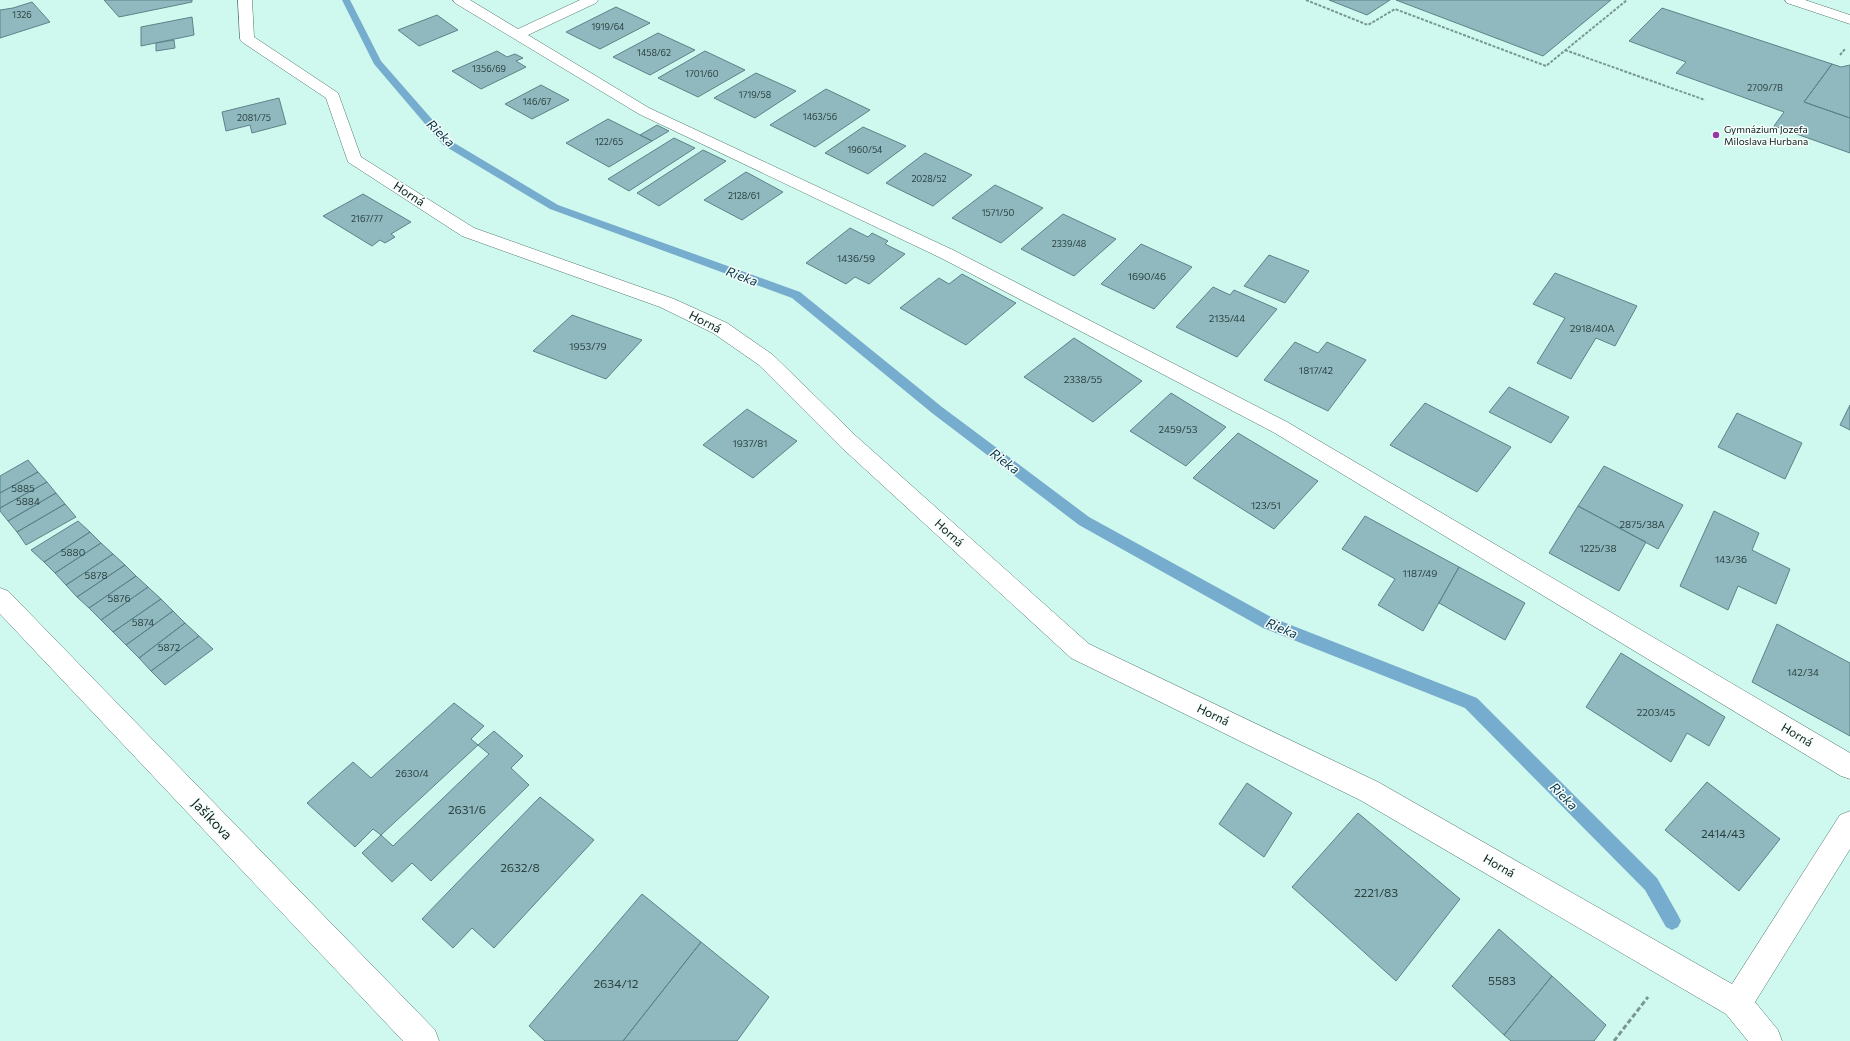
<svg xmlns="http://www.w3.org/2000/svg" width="1850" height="1041" font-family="Commissioner,sans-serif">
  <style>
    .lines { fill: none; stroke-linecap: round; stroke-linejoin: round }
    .stream { fill: #76accd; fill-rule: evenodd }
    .building { fill: #8fb9bf; stroke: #5b8389 }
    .minor-casing { stroke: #50766d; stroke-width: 1 }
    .path-far1 { stroke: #78978f; stroke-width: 2; stroke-dasharray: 3 1.5; stroke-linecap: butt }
    .path { stroke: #78978f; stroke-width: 3; stroke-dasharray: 5 2.5; stroke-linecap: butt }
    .minor { fill: #fff; fill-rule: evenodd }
    .poi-dot { fill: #953aa5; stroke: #f5fefb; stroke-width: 1.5 }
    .labels { text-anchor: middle; stroke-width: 3; stroke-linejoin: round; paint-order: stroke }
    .far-number-label { font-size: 9px; fill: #2d4342 }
    .far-poi-label { font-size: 10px; fill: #0c1c19; stroke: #f5fefb; text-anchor: start }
    .number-label { font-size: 10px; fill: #2d4342 }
    .street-label { font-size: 12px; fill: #0c1c19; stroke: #f5fefb }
    .near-number-label { font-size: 12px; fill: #2d4342 }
    .water-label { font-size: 13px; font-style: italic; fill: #013147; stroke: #f5fefb }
    .near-street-label { font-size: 14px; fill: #0c1c19; stroke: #f5fefb }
  </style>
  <rect width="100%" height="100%" fill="#cff9ee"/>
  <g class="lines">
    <path class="stream" d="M342,0h8l31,61 70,80 107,64 242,87 142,115 147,110 184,101 204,80 180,180 21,37 3,6 -3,6 -6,3 -6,-3 -21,-37 -180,-182 -202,-80 -184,-103 -147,-112 -140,-115 -242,-89 -107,-64 -69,-81z"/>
  </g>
  <path class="building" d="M104,0h88v2l-73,15z
    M1329,0h61l-23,15z
    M1396,0h215l-68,56z
    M32,2l18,20 -50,16v-28l13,-2z
    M616,7l34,16 -50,26 -34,-17z
    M1662,8l170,56 -28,38 46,16v35l-76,-27 10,-14 -108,-39 10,-11 -57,-21z
    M437,15l21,15 -39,16 -21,-16z
    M192,17l2,18 -53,11v-19z
    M658,33l37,17 -45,25 -37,-18z
    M174,40l1,8 -19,3v-8z
    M497,51l10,6 8,-3 8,4 -7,3 10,6 -45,22 -29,-18z
    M705,51l40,19 -47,27 -40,-19z
    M1832,64l9,3 9,-2v53l-46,-16z
    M756,73l40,18 -41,27 -41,-20z
    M541,85l28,15 -37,19 -27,-15z
    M826,89l44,21 -55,37 -45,-22z
    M279,98l7,26 -34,9 -2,-8 -24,6 -4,-19z
    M608,119l44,22 -43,26 -43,-24z
    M657,125l12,6 -17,10 -12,-6z
    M863,127l43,19 -38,28 -43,-21z
    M674,138l21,10 -66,43 -21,-12z
    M703,150l23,11 -67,45 -22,-13z
    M925,153l47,22 -39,31 -47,-23z
    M746,172l37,20 -41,28 -38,-20z
    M995,185l48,23 -42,35 -49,-25z
    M363,194l48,28 -20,12 4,3 -10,6 -5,-3 -8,6 -49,-30z
    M1063,214l53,25 -42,37 -53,-27z
    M850,228l18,9 4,-4 16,8 -3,3 20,10 -36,30 -14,-7 -9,7 -40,-21z
    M1141,244l51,23 -38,42 -53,-25z
    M1269,255l40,16 -24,32 -41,-17z
    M1555,273l82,33 -22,40 -19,-8 -25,41 -34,-16 28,-45 -32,-14z
    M962,274l54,29 -50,42 -66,-37 39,-30 10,6z
    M1213,287l17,8 4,-5 43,19 -40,48 -61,-30z
    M572,315l70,25 -36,39 -73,-28z
    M1074,338l68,43 -49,41 -69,-45z
    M1295,342l23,11 9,-11 39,18 -38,51 -64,-31z
    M1509,387l60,30 -18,26 -62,-31z
    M1171,393l55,34 -40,39 -56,-35z
    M1425,403l86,44 -34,45 -87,-47z
    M1850,405v25l-10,-5z
    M747,409l50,32 -44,37 -50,-33z
    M1737,413l65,30 -17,36 -67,-32z
    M1238,433l80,48 -44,48 -81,-51z
    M28,460l10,12 -38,21v-17z
    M1604,466l79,39 -25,44 -80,-43z
    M38,472l9,10 -47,26v-15z
    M47,482l9,11 -48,28 -8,-10v-3z
    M56,493l9,11 -48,28 -9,-11z
    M65,504l11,13 -50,28 -9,-13z
    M1578,506l68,36 -27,49 -70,-38z
    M1714,511l45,22 -7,17 38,19 -14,35 -38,-18 -10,24 -48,-24z
    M1365,516l94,51 -36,64 -45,-26 17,-26 -53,-30z
    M78,521l12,11 -46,30 -13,-12z
    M90,532l11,11 -46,30 -11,-11z
    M101,543l12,11 -47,31 -11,-12z
    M113,554l12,11 -48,32 -11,-12z
    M125,565l11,11 -47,32 -12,-11z
    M1459,567l66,36 -20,37 -66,-37z
    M136,576l12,11 -47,33 -12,-12z
    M148,587l13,12 -48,33 -12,-12z
    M161,599l12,12 -47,34 -13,-13z
    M173,611l12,12 -46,35 -13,-13z
    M185,623l14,13 -48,35 -12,-13z
    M1777,624l73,39v73l-98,-54z
    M199,636l14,13 -48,36 -14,-14z
    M1621,653l104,64 -16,29 -22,-13 -16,29 -85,-55z
    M454,703l30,23 -13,13 7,6 -97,90 -8,-6 -18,18 -48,-44 46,-41 18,16z
    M494,731l29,25 -12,12 18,17 -98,96 -19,-18 -20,19 -30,-29 19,-18 12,11 96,-92 -11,-9z
    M1707,782l73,57 -41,52 -74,-61z
    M1247,783l45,30 -28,44 -45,-33z
    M540,797l54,43 -100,108 -22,-20 -19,20 -31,-29z
    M1358,813l102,86 -64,82 -104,-94z
    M642,894l59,48 -78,99h-78l-16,-15z
    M1499,929l53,47 -48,59 -52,-49z
    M701,942l68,55 -32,44h-114z
    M1552,976l54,49 -12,16h-83l-7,-6z"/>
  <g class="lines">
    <g class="minor-casing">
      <path id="minor" d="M238,0h14l2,37 84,56 23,64 113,71 200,71 53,24 46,32 83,81 233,208 289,138 354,202 108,-169 10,-4v38l-95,153 23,28 4,11h-34l-22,-27 -366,-214 -289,-142 -229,-210 -83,-83 -46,-32 -53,-26 -198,-71 -114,-74 -22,-64 -84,-56 -2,-3z
        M453,0h17l48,29 62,-29h18l-2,3 -68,32 121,73 304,142 334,172 563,331v26l-9,-3 -568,-344 -332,-174 -302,-144 -184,-111z
        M1785,0h20l45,15v9l-63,-21z
        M0,588l8,3 427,439 4,11h-36l-403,-427z"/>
    </g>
    <path class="path-far1" d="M1306,0l62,25 27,-16 151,57 81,-66
      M1565,50l140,50
      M1840,55l5,-6"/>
    <path class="path" d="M1614,1041l34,-44"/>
    <use href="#minor" class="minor"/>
  </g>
  <circle class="poi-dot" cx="1716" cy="135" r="4"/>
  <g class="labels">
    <g class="far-number-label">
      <text x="22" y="18">1326</text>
      <text x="608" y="30">1919/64</text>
      <text x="654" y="56">1458/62</text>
      <text x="489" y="72">1356/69</text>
      <text x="702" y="77">1701/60</text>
      <text x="1765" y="91">2709/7B</text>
      <text x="755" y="98">1719/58</text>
      <text x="537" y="105">146/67</text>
      <text x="820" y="120">1463/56</text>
      <text x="254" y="121">2081/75</text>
      <text x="609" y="145">122/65</text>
      <text x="865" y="153">1960/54</text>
      <text x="929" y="182">2028/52</text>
      <text x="744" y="199">2128/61</text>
      <text x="998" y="216">1571/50</text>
      <text x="367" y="222">2167/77</text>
      <text x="1069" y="247">2339/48</text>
    </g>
    <g class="far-poi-label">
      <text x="1724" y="133">Gymnázium Jozefa<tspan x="1724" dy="12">Miloslava Hurbana</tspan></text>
    </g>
    <g class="number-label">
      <text x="856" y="262">1436/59</text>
      <text x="1147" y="280">1690/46</text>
      <text x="1227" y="322">2135/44</text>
      <text x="1592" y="332">2918/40A</text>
      <text x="588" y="350">1953/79</text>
      <text x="1316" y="374">1817/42</text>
      <text x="1083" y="383">2338/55</text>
      <text x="1178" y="433">2459/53</text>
      <text x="750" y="447">1937/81</text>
      <text x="23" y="492">5885</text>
      <text x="28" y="505">5884</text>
      <text x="1266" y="509">123/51</text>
      <text x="1642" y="528">2875/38A</text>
      <text x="1598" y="552">1225/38</text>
      <text x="73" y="556">5880</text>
      <text x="1731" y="563">143/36</text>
      <text x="1420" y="577">1187/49</text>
      <text x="96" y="579">5878</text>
      <text x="119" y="602">5876</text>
      <text x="143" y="626">5874</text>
      <text x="169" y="651">5872</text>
      <text x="1803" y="676">142/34</text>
      <text x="1656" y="716">2203/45</text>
      <text x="412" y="777">2630/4</text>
    </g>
    <g class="street-label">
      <text transform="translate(409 194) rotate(33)" y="4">Horná</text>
      <text transform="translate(705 322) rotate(27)" y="4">Horná</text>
      <text transform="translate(949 533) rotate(42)" y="4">Horná</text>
      <text transform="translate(1213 715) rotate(26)" y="4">Horná</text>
      <text transform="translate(1797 735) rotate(31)" y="4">Horná</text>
      <text transform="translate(1499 866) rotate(30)" y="4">Horná</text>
    </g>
    <g class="near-number-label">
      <text x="467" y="814">2631/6</text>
      <text x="1723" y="838">2414/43</text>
      <text x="520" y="872">2632/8</text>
      <text x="1376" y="897">2221/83</text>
      <text x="1502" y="985">5583</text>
      <text x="616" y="988">2634/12</text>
    </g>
    <g class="water-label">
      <text transform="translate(441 133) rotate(44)" y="5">Rieka</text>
      <text transform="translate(742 276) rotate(20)" y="5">Rieka</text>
      <text transform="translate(1005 461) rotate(37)" y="5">Rieka</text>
      <text transform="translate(1282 628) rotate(23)" y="5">Rieka</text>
      <text transform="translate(1564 796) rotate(45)" y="5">Rieka</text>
    </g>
    <g class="near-street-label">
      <text transform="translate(212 819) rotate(46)" y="5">Jašíkova</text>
    </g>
  </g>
</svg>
